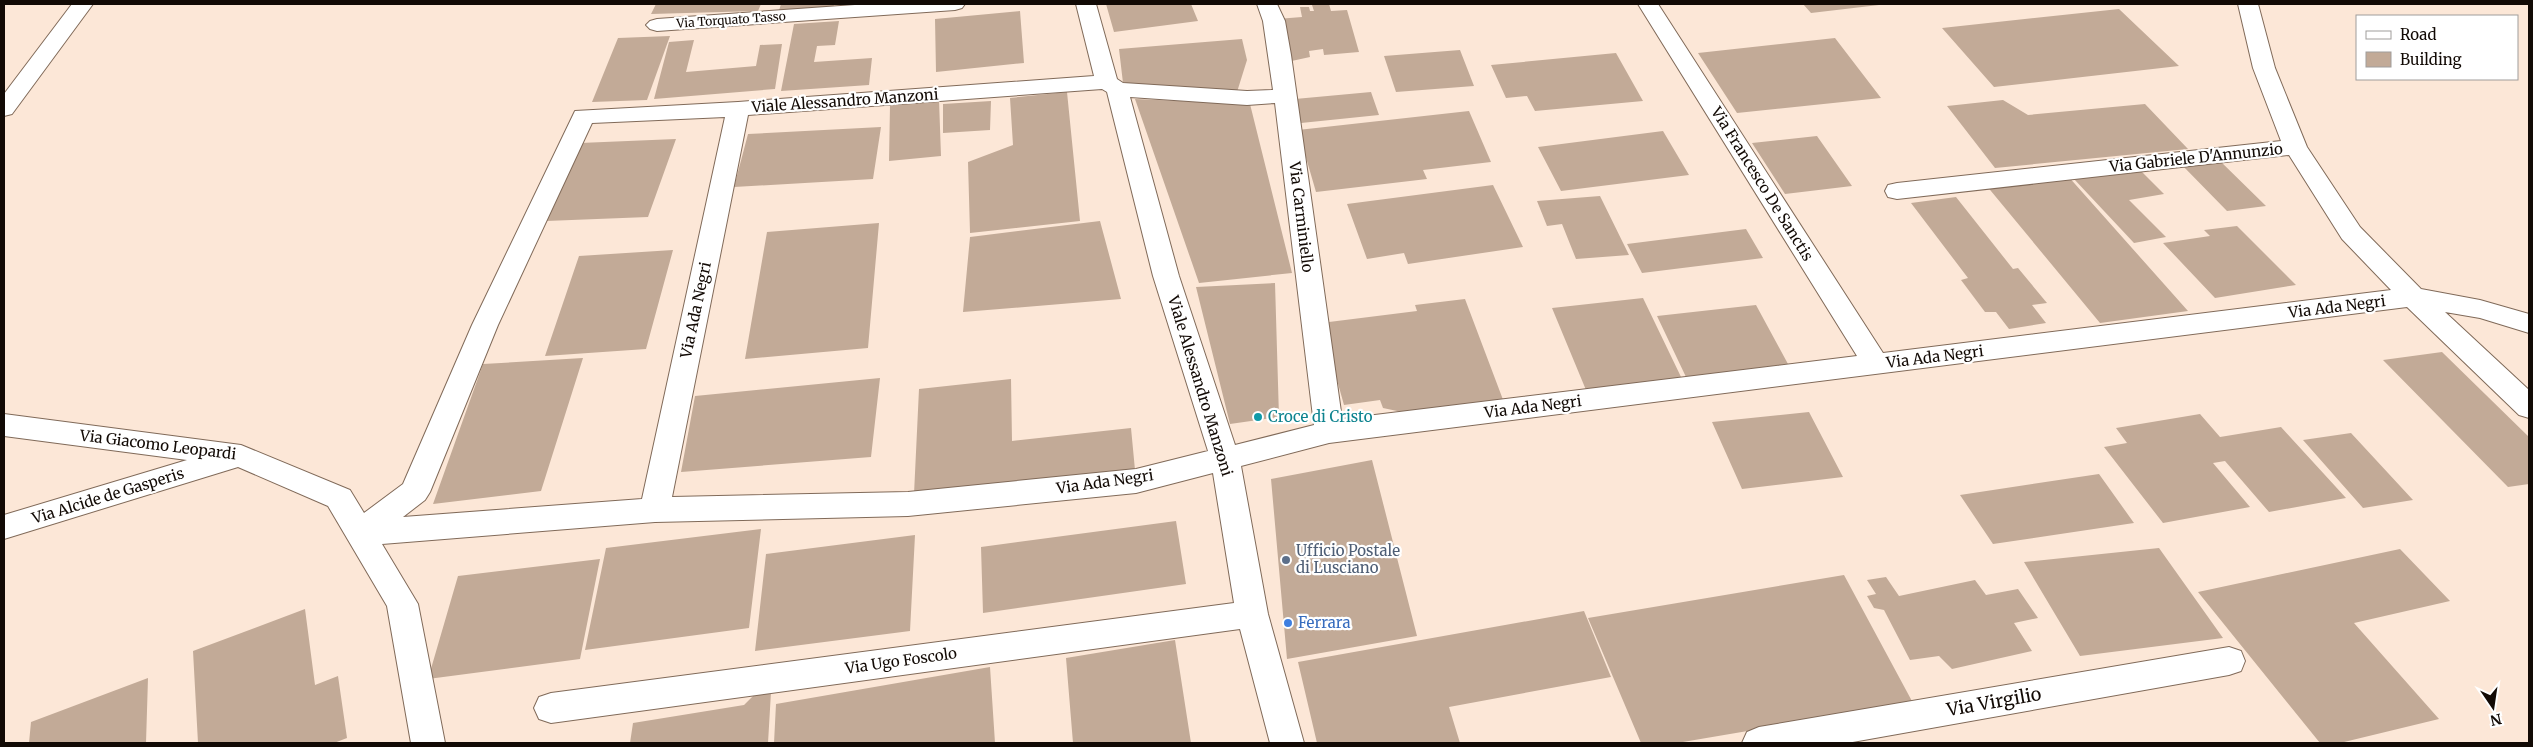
<svg xmlns="http://www.w3.org/2000/svg" width="2533" height="747" font-family="Merriweather,serif">
  <style>
    .building { fill: #c2aa97 }
    .lines { fill: none; stroke-linecap: round; stroke-linejoin: round }
    .minor-casing { stroke: #806a59; stroke-width: 2 }
    .minor { fill: #fff; fill-rule: evenodd }
    .culture-dot { fill: #0f9aa8; stroke: #fff; stroke-width: 2 }
    .service-dot { fill: #5c6f8a; stroke: #fff; stroke-width: 2 }
    .shop-dot { fill: #3f7fe0; stroke: #fff; stroke-width: 2 }
    .labels { text-anchor: middle; stroke-width: 4.5; stroke-linejoin: round; paint-order: stroke }
    .far-street-label { font-size: 12px; fill: #120a05; stroke: #fff }
    .street-label { font-size: 15px; fill: #120a05; stroke: #fff }
    .culture-label { font-size: 15px; fill: #0d838f; stroke: #fff; text-anchor: start }
    .service-label { font-size: 15px; fill: #4e5e75; stroke: #fff; text-anchor: start }
    .shop-label { font-size: 15px; fill: #366cbe; stroke: #fff; text-anchor: start }
    .near-street-label { font-size: 18px; fill: #120a05; stroke: #fff }
  </style>
  <rect width="100%" height="100%" fill="#fce7d7"/>
  <path class="building" d="M656,4h105l-3,7 -107,3z
    M781,4h53l-1,7 -55,3z
    M1106,4h85l7,17 -84,11z
    M1329,4l2,7 16,-1 12,42 -35,3 -1,-6 -14,2 1,6 -23,5 -10,-43 25,-2 -2,-10h9l1,4h4l-2,-6z
    M1803,4h76v1l-68,8z
    M2119,9l60,57 -185,21 -52,-59z
    M1020,11l4,52 -88,9 -1,-53z
    M839,21l-4,24 -18,1 -3,16 58,-4 -3,27 -88,6 13,-67z
    M670,36l-23,64 -55,2 26,-64z
    M1835,38l46,60 -144,15 -39,-60z
    M1242,39l5,21 -10,32 -13,1 -101,-10 -4,-34z
    M694,40l-8,32 70,-6 4,-21 22,-1 -7,45 -121,10 15,-57z
    M1460,50l14,36 -78,6 -12,-36z
    M1616,53l27,48 -108,10 -8,-15 -21,2 -15,-33z
    M1067,92l13,129 -110,12 -2,-71 45,-17 -3,-47z
    M1371,92l8,23 -78,8 -6,-24z
    M1135,99l115,5 42,169 -93,10z
    M939,100l2,56 -52,5 1,-55z
    M2003,100l25,15 117,-11 43,45 -193,19 -48,-62z
    M991,101l-1,29 -47,3v-29z
    M1469,111l22,51 -68,8 4,9 -111,13 -18,-62z
    M881,127l-8,52 -139,8 14,-53z
    M1663,131l26,44 -128,16 -23,-44z
    M1817,136l35,50 -67,8 -33,-51z
    M676,139l-28,78 -102,4 34,-78z
    M2217,158l49,48 -39,5 -47,-48z
    M2139,169l25,25 -35,6 37,37 -32,6 -60,-64z
    M2067,175l121,136 -88,12 -114,-138z
    M1493,185l30,62 -115,17 -4,-11 -37,6 -20,-55z
    M1600,196l29,59 -53,4 -14,-35 -15,2 -10,-25z
    M1956,197l57,72 5,-1 29,35 -15,2 14,18 -37,6 -13,-17h-11l-24,-32 7,-2 -57,-75z
    M1100,221l21,78 -158,13 7,-75z
    M879,223l-11,125 -123,11 22,-127z
    M2237,226l59,59 -81,13 -52,-55 47,-7 -6,-6z
    M1746,229l17,29 -121,15 -15,-29z
    M673,250l-27,99 -101,7 34,-100z
    M1275,283l4,134 -49,7 -34,-137z
    M1643,298l39,81 -96,11 -34,-82z
    M1465,299l40,106 -89,10 -33,-7 -3,-8 -36,5 -23,-82 96,-12 -2,-6z
    M1756,305l32,59 -102,13 -29,-61z
    M2442,352l87,85v47l-21,3 -125,-127z
    M583,358l-42,133 -108,13 50,-140z
    M880,378l-9,79 -190,15 14,-76z
    M1011,379l1,62 119,-13 4,42 -221,24 5,-105z
    M1809,412l34,65 -101,12 -30,-67z
    M2200,414l20,23 61,-10 65,71 -77,14 -44,-51 -12,2 37,44 -87,16 -59,-76 23,-4 -11,-15z
    M2351,433l62,67 -50,8 -60,-68z
    M1372,460l45,176 -130,23 -16,-180z
    M2099,474l35,49 -141,21 -33,-49z
    M1176,521l10,63 -203,29 -2,-66z
    M761,529l-12,99 -164,22 21,-102z
    M915,535l-5,96 -155,20 11,-97z
    M2159,548l64,90 -143,18 -56,-94z
    M2400,549l50,52 -96,22 85,96 -99,24h-20l-122,-151z
    M600,559l-20,100 -152,20 30,-103z
    M1844,575l69,128 -236,40h-36l-53,-125z
    M1886,577l13,19 76,-16 11,15 32,-6 20,29 -24,5 18,28 -80,18 -13,-13 -29,4 -26,-50 -10,-2 -7,-12 9,-2 -9,-14z
    M305,609l10,76 23,-9 9,62 -13,5h-136l-5,-92z
    M1584,611l27,66 -162,30 11,36h-143l-19,-81z
    M1175,640l16,103h-118l-7,-85z
    M990,667l5,76h-221l2,-39z
    M148,678l-2,65h-117l2,-21z
    M758,691l13,1 -3,51h-138l3,-20 111,-18z"/>
  <g class="lines">
    <g class="minor-casing">
      <path id="minor" d="M72,4h21l-81,110 -8,2v-22z
        M869,4h96l-3,4 -7,2 -298,21 -7,-2 -4,-4 4,-4 7,-2z
        M1076,4h20l21,75 6,4 124,8 26,-1 -10,-69 -6,-17h20l8,17 6,34 51,364 515,-63 -219,-352h20l225,349 508,-63 -49,-51 -53,-84 -392,44 -9,-2 -3,-6 3,-6 9,-2 384,-42 -28,-73 -15,-64h20l17,64 32,79 53,80 61,62 59,11 49,14v19l-49,-15 -35,-6 84,78v28l-10,-3 -112,-108 -1078,136 -88,23 27,148 36,129h-34l-30,-114 -689,94 -12,-4 -5,-11 5,-11 12,-4 683,-90 -21,-130 -77,20 -228,23 -253,6 -273,22 36,60 27,139h-34l-24,-137 -59,-100 -90,-39 -234,72v-24l183,-55 -183,-24v-22l237,31 109,45 14,23 39,-29 69,-159 103,-214 163,-9 356,-26zM1102,89l5,3 46,184 55,175 -72,18 -228,23 -236,5 76,-382zM1130,97l117,8 28,-2 39,322 -79,20 -56,-169zM725,117l-83,382 -239,18 22,-17 5,-8 68,-167 94,-202z
        M2229,647l12,4 4,10 -4,10 -12,4 -382,68h-105l5,-11 12,-5z"/>
    </g>
    <use href="#minor" class="minor"/>
  </g>
  <circle class="culture-dot" cx="1258" cy="417" r="5"/>
  <circle class="service-dot" cx="1286" cy="560" r="5"/>
  <circle class="shop-dot" cx="1288" cy="623" r="5"/>
  <g class="labels">
    <g class="far-street-label">
      <text transform="translate(731 20) rotate(-4)" y="4">Via Torquato Tasso</text>
    </g>
    <g class="street-label">
      <text transform="translate(845 101) rotate(-4)" y="5">Viale Alessandro Manzoni</text>
      <text transform="translate(2196 158) rotate(-6)" y="5">Via Gabriele D'Annunzio</text>
      <text transform="translate(1762 184) rotate(58)" y="5">Via Francesco De Sanctis</text>
      <text transform="translate(1301 217) rotate(83)" y="5">Via Carminiello</text>
      <text transform="translate(2337 307) rotate(-7)" y="5">Via Ada Negri</text>
      <text transform="translate(696 310) rotate(-78)" y="5">Via Ada Negri</text>
      <text transform="translate(1935 357) rotate(-7)" y="5">Via Ada Negri</text>
      <text transform="translate(1200 386) rotate(73)" y="5">Viale Alessandro Manzoni</text>
      <text transform="translate(1533 407) rotate(-7)" y="5">Via Ada Negri</text>
      <text transform="translate(158 445) rotate(7)" y="5">Via Giacomo Leopardi</text>
      <text transform="translate(1105 482) rotate(-8)" y="5">Via Ada Negri</text>
      <text transform="translate(108 496) rotate(-17)" y="5">Via Alcide de Gasperis</text>
      <text transform="translate(901 661) rotate(-8)" y="5">Via Ugo Foscolo</text>
    </g>
    <g class="culture-label">
      <text x="1268" y="422">Croce di Cristo</text>
    </g>
    <g class="service-label">
      <text x="1296" y="556">Ufficio Postale<tspan x="1296" dy="17">di Lusciano</tspan></text>
    </g>
    <g class="shop-label">
      <text x="1298" y="628">Ferrara</text>
    </g>
    <g class="near-street-label">
      <text transform="translate(1994 702) rotate(-10)" y="6">Via Virgilio</text>
    </g>
  </g>
  <rect width="2533" height="747" fill="none" stroke="#120a05" stroke-width="10"/>
  <rect x="2356" y="15" width="162" height="65" fill="#ffffff" stroke="#a09d9b"/>
  <rect x="2366" y="31" width="25" height="8" fill="#ffffff" stroke="#a09d9b"/>
  <text x="2400" y="40" font-size="15" fill="#120a05">Road</text>
  <rect x="2366" y="52" width="25" height="15" fill="#c2aa97" stroke="#a09d9b"/>
  <text x="2400" y="65" font-size="15" fill="#120a05">Building</text>
  <g transform="translate(2493 707) rotate(167)" stroke="#ffffff" stroke-width="4" paint-order="stroke">
  <path d="M0-4L9 19L0 12L-9 19Z" fill="#120a05"/>
  <text y="-8" font-size="14" font-weight="bold" text-anchor="middle" fill="#120a05">N</text>
  </g>
</svg>
